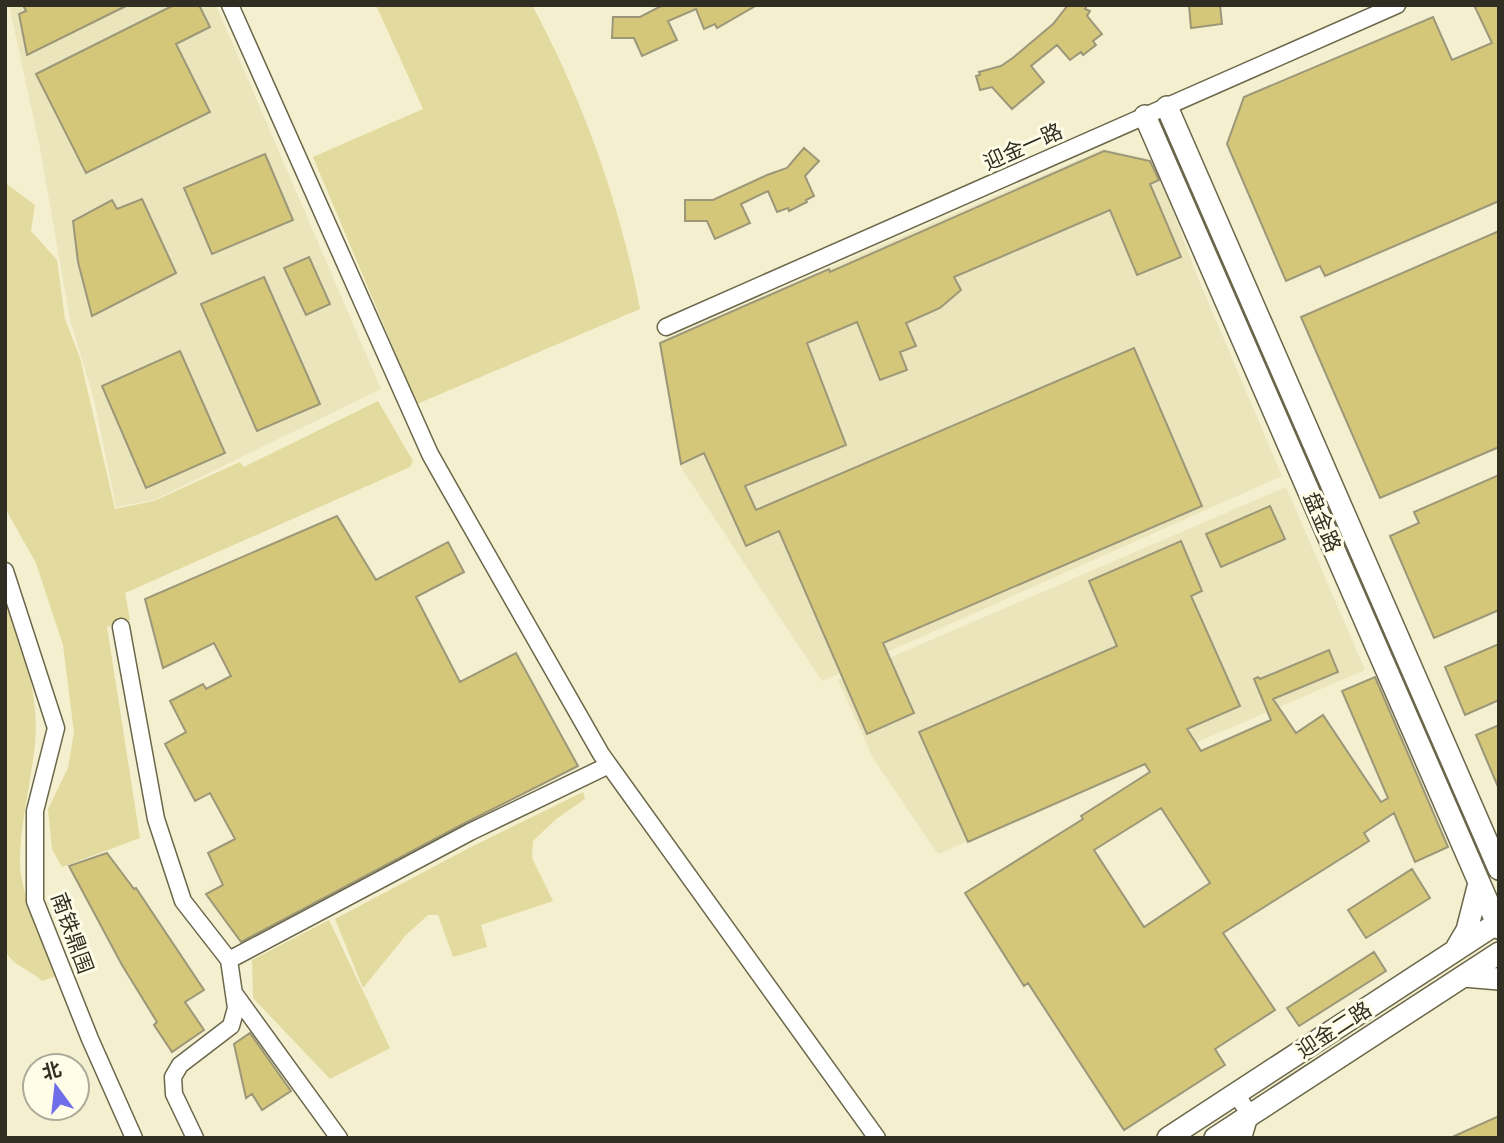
<svg xmlns="http://www.w3.org/2000/svg" width="1504" height="1143" font-family="'PT Serif','Noto Sans SC',serif">
  <style>
    .built { fill: #ebe5bc }
    .green { fill: #e3da9f }
    .building { fill: #d5c779; stroke: #9c9779; stroke-width: 2; fill-rule: evenodd }
    .lines { fill: none; stroke-linecap: round; stroke-linejoin: round }
    .street-casing { stroke: #6a6649; stroke-width: 19 }
    .secondary-casing { stroke: #6a6649; stroke-width: 24 }
    .street { stroke: #fff; stroke-width: 16 }
    .secondary { stroke: #fff; stroke-width: 21 }
    .labels { text-anchor: middle; stroke-width: 6; stroke-linejoin: round; paint-order: stroke }
    .street-label { font-size: 21px; fill: #302e22; stroke: #fffce8 }
  </style>
  <rect width="100%" height="100%" fill="#f4efce"/>
  <path class="built" d="M9,5h207l165,384 -227,111 -38,7 -22,-108 -24,-79 -30,-172z
    M1103,149l51,11 44,118 84,198 -460,205 -142,-215 -21,-124z
    M1286,487l79,183 -427,184 -64,-94 -36,-80z"/>
  <path class="green" d="M376,5h156c51,95 88,198 108,304l-223,95 -104,-247 110,-48z
    M5,183l30,22 -4,26 26,29 8,59 15,39 35,151 39,-8 86,-39 4,5 134,-66 35,60 -3,6 -285,126 5,27 -23,7 33,211 -78,29 -10,-18 -4,-40 20,-41 6,-36 -11,-87 -27,-82 -31,-55z
    M5,592c15,48 35,99 30,151 -3,38 -19,96 -14,132 6,34 22,68 35,101l-14,5c-13,-13 -31,-15 -37,-32z
    M583,792l2,7 -29,20 -23,22 -1,17 21,43 -72,24 6,22 -34,10 -15,-42h-10l-22,20 -43,53 -28,-69 134,-71z
    M329,920l61,128 -60,31 -77,-81 -1,-38z"/>
  <path class="building" d="M23,5h105l-101,50 -8,-41 7,-3z
    M174,5h25l11,22 -34,17 34,68 -124,61 -50,-99z
    M663,5h94l-40,23 -2,-4 -11,5 -8,-20 -28,12 9,19 -35,16 -8,-18h-22l1,-21h27z
    M1068,5h19l-2,4 5,2 -3,5 15,18 -9,7 3,4 -13,10 -2,-3 -11,8 -13,-15 -26,21 13,16 -32,27 -20,-22 -12,3 -4,-14 4,-1 -1,-3 22,-6 13,-9 39,-33z
    M1189,5h31l2,19 -31,4z
    M1474,5h25v196l-174,75 -5,-10 -34,15 -59,-137 17,-47 189,-80 19,43 40,-17z
    M804,148l15,13 -14,15 9,20 -8,4 1,2 -18,9 -1,-3 -11,4 -9,-21 -27,13 9,19 -35,16 -8,-18h-22v-21h28l54,-25 20,-7z
    M1104,151l46,10 9,19 -9,4 31,73 -44,18 -27,-65 -156,67 7,13 -21,18 -34,15 10,23 -16,6 7,18 -27,10 -23,-58 -50,21 39,102 -101,41 11,24 378,-162 68,158 -319,137 31,70 -47,21 -88,-203 -33,15 -42,-93 -23,11 -21,-121 169,-74 1,3z
    M265,154l28,66 -81,34 -28,-66z
    M142,199l34,74 -84,43 -14,-54 -5,-41 39,-21 5,9z
    M1499,231v216l-119,51 -79,-181z
    M309,257l21,47 -24,11 -22,-47z
    M264,277l56,127 -63,27 -56,-127z
    M180,351l45,102 -79,35 -44,-102z
    M1499,475v135l-65,28 -44,-102 29,-13 -5,-11z
    M1270,506l15,33 -64,28 -15,-33z
    M337,516l39,64 72,-38 16,30 -48,25 44,85 56,-29 62,113 -113,57 -224,119 -35,-48 17,-9 -15,-32 27,-14 -25,-46 -15,8 -30,-57 21,-12 -16,-31 33,-17 3,5 25,-13 -17,-33 -51,25 -18,-69z
    M1181,541l21,50 -11,5 49,110 -53,23 14,22 70,-31 -17,-41 4,-2 2,2 69,-29 9,22 -65,27 23,34 27,-18 58,87 7,-4 -46,-107 33,-14 73,170 -33,15 -21,-49 -30,20 5,8 -146,92 52,77 -60,39 10,16 -101,65 -96,-147 -4,3 -59,-93 118,-74 -2,-3 69,-44 -5,-8 -177,78 -49,-110 198,-86 -28,-65zM1161,808l49,75 -66,44 -50,-77z
    M1499,644v56l-34,15 -20,-48z
    M1499,725v64l-23,-54z
    M107,853l27,36 2,-1 68,102 -19,12 19,28 -32,22 -18,-27 3,-3 -35,-57 -53,-99z
    M1412,869l18,29 -64,40 -18,-28z
    M1374,952l12,19 -87,55 -12,-18z
    M250,1033l41,58 -29,19 -10,-16 -6,4 -12,-54z
    M1499,1116v22h-49z"/>
  <g class="lines">
    <g class="street-casing">
      <path id="street" d="M230,5l200,449 18,32 153,268 276,384
        M666,327l731,-322
        M5,571l51,157 -21,83v90l55,138 44,99
        M121,627l35,192 27,82 46,59 7,48 -5,18 -51,39 -7,12 1,17 21,44
        M229,960l241,-128 139,-67
        M234,993l105,145
        M1236,1094l14,21 -7,23"/>
    </g>
    <g class="secondary-casing">
      <path id="secondary" d="M1167,107l332,762
        M1145,116l354,812
        M1457,947l10,-17 12,-47
        M1464,976l35,3
        M1168,1138l331,-216
        M1215,1138l284,-185"/>
    </g>
    <use href="#street" class="street"/>
    <use href="#secondary" class="secondary"/>
  </g>
  <g class="labels">
    <g class="street-label">
      <text transform="translate(1023 147) rotate(-24)" y="7">迎金一路</text>
      <text transform="translate(1322 522) rotate(67)" y="7">盘金路</text>
      <text transform="translate(72 933) rotate(70)" y="7">南铁鼎围</text>
      <text transform="translate(1334 1030) rotate(-33)" y="7">迎金二路</text>
    </g>
  </g>
  <rect width="1504" height="1143" fill="none" stroke="#302e22" stroke-width="14"/>
  <g transform="translate(56 1087) rotate(345)"><circle r="33" fill="#fffce8" stroke="#acaa99" stroke-width="2"/>
  <path d="M0-5L12 26L0 18L-12 26Z" fill="#6f6de8"/>
  <text y="-10" font-size="19" font-weight="bold" text-anchor="middle" fill="#302e22">北</text>
  </g>
</svg>
